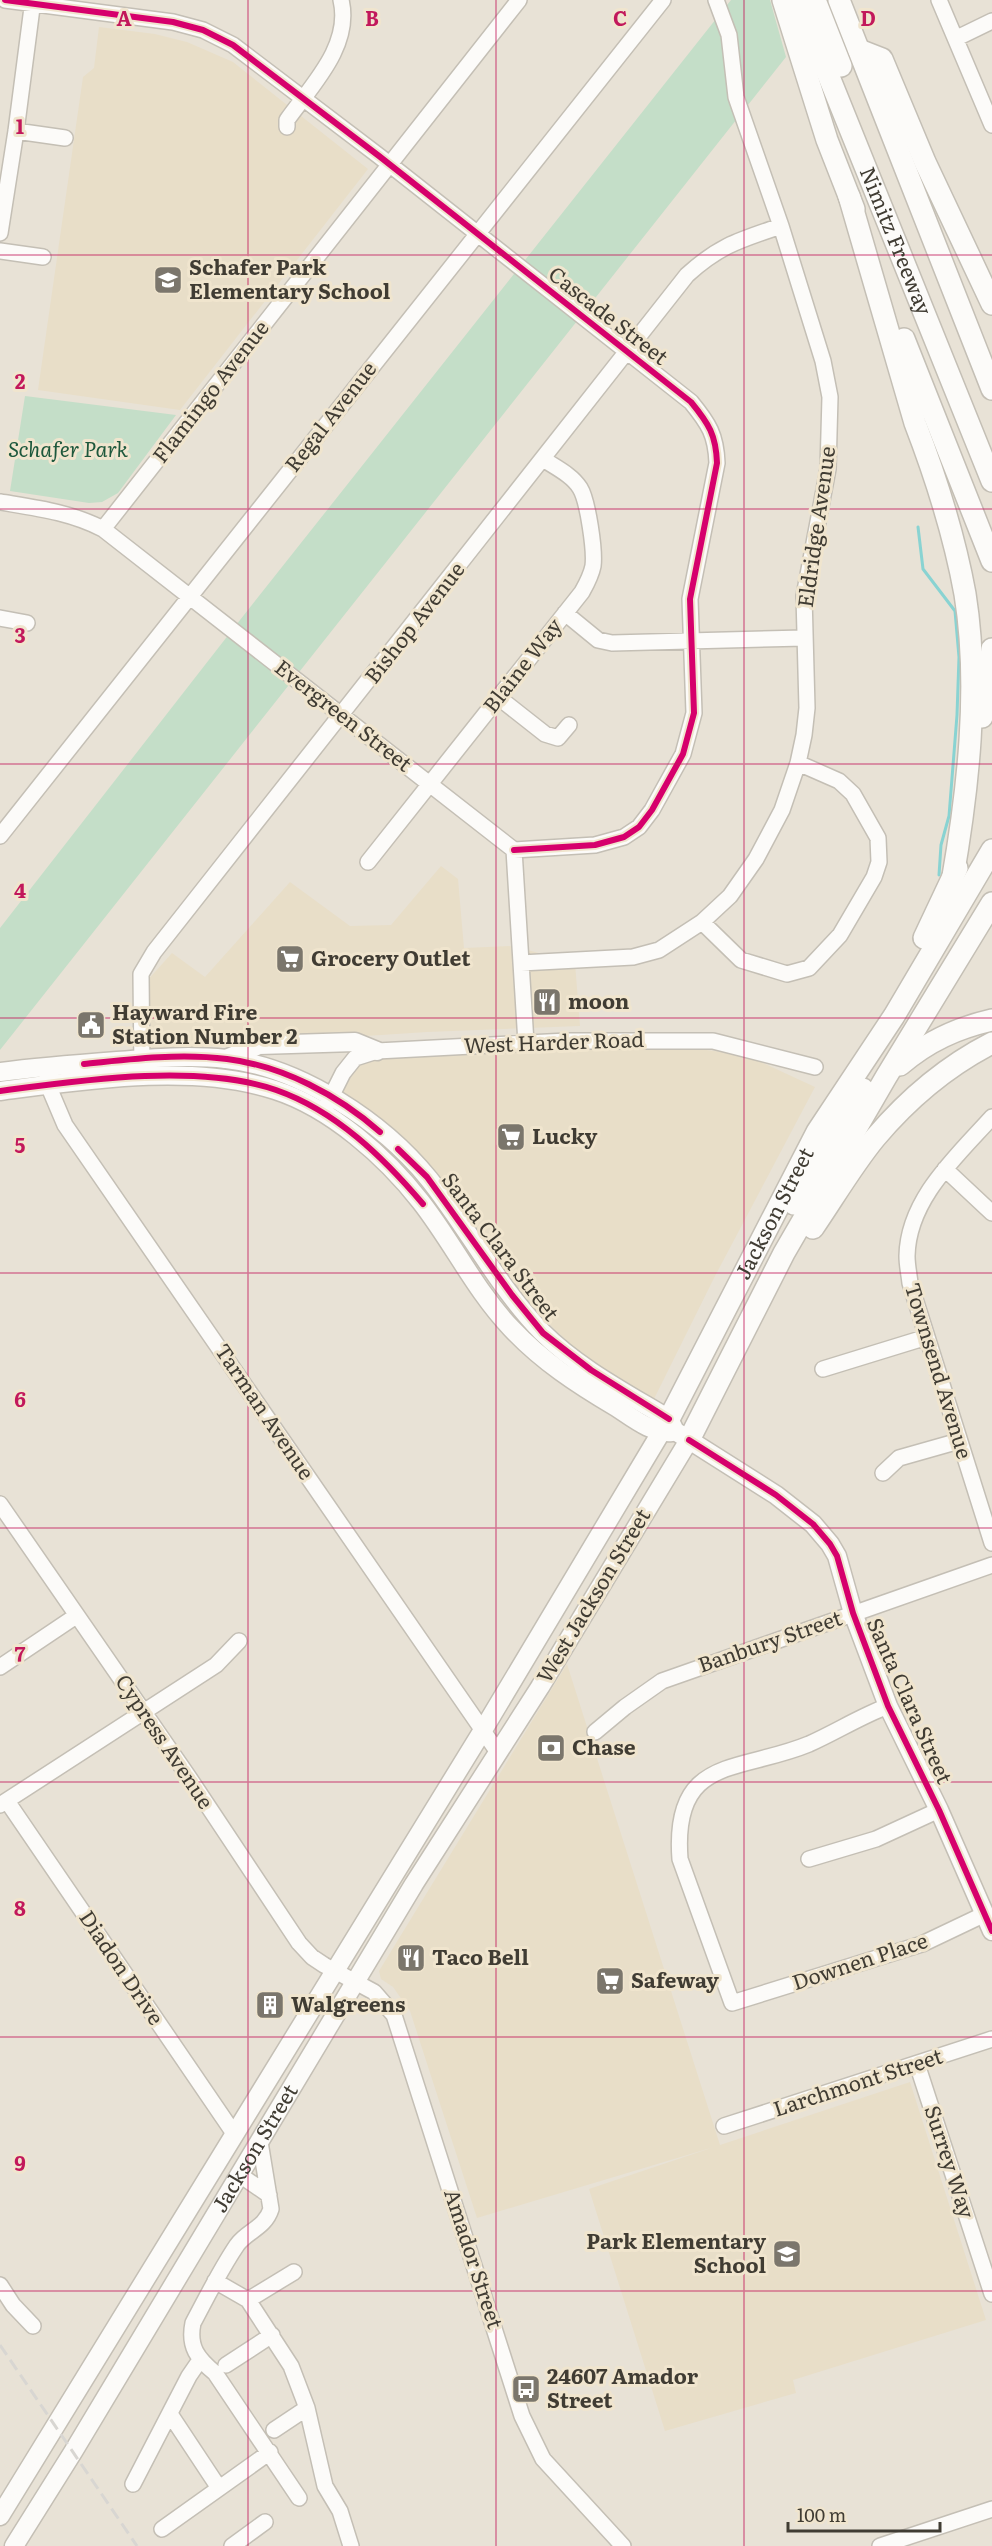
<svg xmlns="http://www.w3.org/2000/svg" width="992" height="2546" font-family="Literata,serif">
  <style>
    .built { fill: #e8dec8 }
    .green { fill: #c4dec8 }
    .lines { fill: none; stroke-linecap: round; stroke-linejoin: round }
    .stream { stroke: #89d3d2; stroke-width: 3 }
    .minor-casing { stroke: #c4bfb5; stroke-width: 18 }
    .major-casing { stroke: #c4bfb5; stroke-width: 21 }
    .highway-casing { stroke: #c4bfb5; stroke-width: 24 }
    .minor { stroke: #fcfbf9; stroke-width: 15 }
    .major { stroke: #fcfbf9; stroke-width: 18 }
    .highway { stroke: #fcfbf9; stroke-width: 21 }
    .rail { stroke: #d8d6d2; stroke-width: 3; stroke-dasharray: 12 6; stroke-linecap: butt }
    .cycleway-casing { stroke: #f0e5ce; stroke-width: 10 }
    .cycleway { stroke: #d6006c; stroke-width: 6 }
    .grid { fill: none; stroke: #c2185b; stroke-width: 1.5; stroke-opacity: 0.55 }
    .labels { text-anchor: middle; stroke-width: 6; stroke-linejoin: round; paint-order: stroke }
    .street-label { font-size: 21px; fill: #403c33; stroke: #f0e5ce }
    .poi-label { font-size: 21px; font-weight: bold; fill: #403c33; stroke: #f0e5ce; text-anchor: start }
    .park-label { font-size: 21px; font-style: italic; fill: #1d583c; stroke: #f0e5ce }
    .grid-label { font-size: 20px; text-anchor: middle; font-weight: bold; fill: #c2185b; stroke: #f0e5ce; stroke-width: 6; stroke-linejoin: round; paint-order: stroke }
  </style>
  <rect width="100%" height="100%" fill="#e8e2d6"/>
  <path class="built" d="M99,27l56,7 32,8 46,20 135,107 -188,241 -142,-20 45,-313 11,-9z
    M441,866l17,13 6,69 49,-2 62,17 5,63 -153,6 -277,18 -4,-68 26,-29 33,24 85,-95 60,44 41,-1z
    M659,1044l87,11 69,32 -101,191 -61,123 -75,-50 -57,-53 -81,-115 -101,-86 18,-30 20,-11z
    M567,1664l153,481 190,-63 76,238 -193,60 3,13 -131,38 -76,-242 125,-42 -237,71 -67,-207 -17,-24 -12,-8 -2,-8z"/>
  <path class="green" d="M731,0h39l16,57 -786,993v-122l240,-308z
    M25,396l151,19 -58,78 -16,9 -13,1 -79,-12z"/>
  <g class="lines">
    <path class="stream" d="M918,527l5,42 32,42 4,46 -2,58 -8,101 -8,29 -2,30"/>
    <g class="minor-casing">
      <path id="minor" d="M5,0l168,22 30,8 30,15 146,111 312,246c18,22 25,33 26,61l-27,136 4,114 -11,41 -31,56 -13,17 -15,10 -29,8 -81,5
        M939,0l53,125
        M957,38l35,-17
        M287,127v-7c24,-34 65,-74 54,-120
        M16,131l49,7
        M0,233l16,-102 17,-131
        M0,251l43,6
        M0,502c36,6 70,10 103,27l411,321 12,193
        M103,529l416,-529
        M565,613l33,27 14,3 192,-5
        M0,618l27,5
        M498,697l47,37 13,4 11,-13
        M0,836l663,-836
        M368,862l214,-270c5,-9 9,-16 11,-26 2,-15 -5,-65 -13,-78 -8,-13 -25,-21 -37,-29
        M702,922l39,38 46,14 22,-6 31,-33 34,-58 5,-15 -1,-24 -25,-44 -14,-13 -41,-18
        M521,963l112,-6 26,-7 43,-28 28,-26 26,-37 26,-49 16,-47 6,-28 3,-27 -3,-112 24,-127 2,-72 -7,-36 -42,-135 -45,-129 -7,-62 -13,-35
        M142,1069l-1,-95 13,-22 533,-677c33,-30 53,-35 94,-49
        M47,1076l1,9 17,40 432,626
        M326,1107l17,-34 12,-15 22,-7 190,-10h146l102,26
        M992,1117c-35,39 -84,82 -85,139 0,9 2,18 3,27l82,260
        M945,1169l47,44
        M823,1369l104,-32
        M883,1473l16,-15 60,-17
        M0,1504l188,272 111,167 13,14 12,8 50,27 20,23 128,401 21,43 80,87
        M0,1667l76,-51
        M888,1706c-27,10 -52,26 -79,38 -70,29 -137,11 -129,115l52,144 190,-59 63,-30
        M595,1732l30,-25 37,-26 330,-116
        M7,1801l228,334
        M0,1805l216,-140 23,-24
        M809,1859l67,-20 63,-29
        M917,2064l75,230
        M724,2126l268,-87
        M260,2142l11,67c-6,19 -24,22 -34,36 -17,25 -30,52 -44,78 -5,24 5,36 22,50l84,125
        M240,2175l29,20
        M215,2281l33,19 43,66 16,42 18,78 15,25 11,35
        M0,2285l13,20 20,21
        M248,2300l46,-28
        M226,2365l46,-30
        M170,2414l49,74
        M274,2430l33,-22
        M133,2484l56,-108 11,-16
        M162,2529l108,-77
        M232,2546l33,-24
        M880,2546l112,-37"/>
    </g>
    <g class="major-casing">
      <g id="major">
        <path d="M226,1059l33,-14 96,-3 22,9"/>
        <path d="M0,1072c39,-5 78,-8 117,-11 36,-3 73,-6 109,-2 74,8 157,63 203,120 39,49 69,108 113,153 36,36 84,61 127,87l6,12 101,64 37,29 17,20 7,12 16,57 35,93 51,104 53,121"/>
        <path d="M0,1091c85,-11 193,-28 275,-1 56,18 111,67 146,112 32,41 54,88 90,126 31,33 66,56 105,79 17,11 36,27 56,25"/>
        <path d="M0,2516l483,-786 186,-311"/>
        <path id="s1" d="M14,2546l59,-94 341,-568 126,-197 149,-247"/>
      </g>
    </g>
    <g class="highway-casing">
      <g id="highway">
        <path d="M783,0l44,140 27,69"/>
        <path id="s2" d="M798,0l194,481"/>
        <path d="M815,0l26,66"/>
        <path d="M839,0l153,389"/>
        <path d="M859,50l23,9 43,103 67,142"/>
        <path d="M849,196l66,227c20,52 40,116 50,171 15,93 3,197 -13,288"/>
        <path d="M904,339l88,222"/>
        <path d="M982,717l10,-68"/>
        <path d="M924,938l33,-70"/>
        <path d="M900,1065c28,-24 57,-37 92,-45"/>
        <path d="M794,1204l69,-115"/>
        <path d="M813,1228c20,-29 39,-62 62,-90 33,-39 72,-72 117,-95"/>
        <path id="s3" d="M669,1419l148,-287 77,-116 98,-166"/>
        <path d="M689,1440l95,-187 102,-176 106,-174"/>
      </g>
    </g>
    <use href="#minor" class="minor"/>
    <use href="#major" class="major"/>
    <use href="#highway" class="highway"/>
    <path class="rail" d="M0,2345l137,201"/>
    <g class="cycleway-casing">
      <path id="cycleway" d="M5,0l168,22 30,8 30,15 146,111 312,246c18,22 25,33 26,61l-27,136 4,114 -11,41 -31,56 -13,17 -15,10 -29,8 -81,5
        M84,1064c46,-5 96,-11 143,-5 56,7 111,36 153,73
        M0,1091c82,-11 198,-28 276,-1 60,21 107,67 147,114
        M398,1149l29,28 85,118 31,38 48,37 78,49
        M689,1440l87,55 37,29 17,20 7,12 16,57 35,93 51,104 53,121"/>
    </g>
    <use href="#cycleway" class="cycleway"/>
  </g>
  <path class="grid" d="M248,0v2546M496,0v2546M744,0v2546M0,255h992M0,509h992M0,764h992M0,1018h992M0,1273h992M0,1528h992M0,1782h992M0,2037h992M0,2291h992"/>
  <defs>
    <g id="school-square" transform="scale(1.5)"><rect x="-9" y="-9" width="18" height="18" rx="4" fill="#7b766c" stroke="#f0e5ce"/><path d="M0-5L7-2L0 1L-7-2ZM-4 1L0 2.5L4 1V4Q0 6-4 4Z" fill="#fff"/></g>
    <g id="supermarket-square" transform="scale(1.5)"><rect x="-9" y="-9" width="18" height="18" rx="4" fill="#7b766c" stroke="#f0e5ce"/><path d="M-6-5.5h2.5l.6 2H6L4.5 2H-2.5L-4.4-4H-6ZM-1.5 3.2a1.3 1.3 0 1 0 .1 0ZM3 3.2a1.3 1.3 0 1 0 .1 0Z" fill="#fff"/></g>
    <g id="restaurant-square" transform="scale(1.5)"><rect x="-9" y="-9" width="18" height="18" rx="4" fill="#7b766c" stroke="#f0e5ce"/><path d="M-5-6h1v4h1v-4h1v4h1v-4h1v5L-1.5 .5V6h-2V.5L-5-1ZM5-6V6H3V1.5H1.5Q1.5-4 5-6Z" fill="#fff"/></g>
    <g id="civic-square" transform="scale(1.5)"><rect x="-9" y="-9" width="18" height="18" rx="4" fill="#7b766c" stroke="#f0e5ce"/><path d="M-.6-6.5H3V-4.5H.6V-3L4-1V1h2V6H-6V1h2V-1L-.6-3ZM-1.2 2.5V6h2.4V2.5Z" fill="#fff"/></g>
    <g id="bank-square" transform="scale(1.5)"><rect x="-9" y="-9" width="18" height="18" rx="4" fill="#7b766c" stroke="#f0e5ce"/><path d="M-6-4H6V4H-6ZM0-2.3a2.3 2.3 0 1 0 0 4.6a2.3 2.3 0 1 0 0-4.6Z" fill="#fff"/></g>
    <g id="building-square" transform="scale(1.5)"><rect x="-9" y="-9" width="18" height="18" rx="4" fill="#7b766c" stroke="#f0e5ce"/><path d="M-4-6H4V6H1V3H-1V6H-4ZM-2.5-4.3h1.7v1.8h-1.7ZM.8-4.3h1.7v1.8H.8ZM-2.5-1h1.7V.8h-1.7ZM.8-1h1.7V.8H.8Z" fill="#fff"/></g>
    <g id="bus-square" transform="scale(1.5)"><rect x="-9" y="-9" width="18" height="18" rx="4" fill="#7b766c" stroke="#f0e5ce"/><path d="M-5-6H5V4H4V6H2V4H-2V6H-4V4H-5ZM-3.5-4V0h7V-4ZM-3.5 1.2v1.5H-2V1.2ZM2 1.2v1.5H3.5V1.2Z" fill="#fff"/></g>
  </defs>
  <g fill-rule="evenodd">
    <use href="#school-square" x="168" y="280"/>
    <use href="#supermarket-square" x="290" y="959"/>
    <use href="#restaurant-square" x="547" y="1002"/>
    <use href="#civic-square" x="91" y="1025"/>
    <use href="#supermarket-square" x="511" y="1137"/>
    <use href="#bank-square" x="551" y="1748"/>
    <use href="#restaurant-square" x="411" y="1958"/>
    <use href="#supermarket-square" x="610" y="1981"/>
    <use href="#building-square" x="270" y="2005"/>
    <use href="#school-square" x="787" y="2254"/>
    <use href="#bus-square" x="526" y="2389"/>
  </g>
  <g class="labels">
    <g class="street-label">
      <text dy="7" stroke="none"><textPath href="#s2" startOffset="260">Nimitz Freeway</textPath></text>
      <text transform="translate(608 316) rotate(38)" y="7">Cascade Street</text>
      <text transform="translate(211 392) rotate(-52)" y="7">Flamingo Avenue</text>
      <text transform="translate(331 417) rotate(-52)" y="7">Regal Avenue</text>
      <text transform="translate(817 527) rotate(-82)" y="7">Eldridge Avenue</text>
      <text transform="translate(415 623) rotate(-52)" y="7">Bishop Avenue</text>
      <text transform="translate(523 666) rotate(-52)" y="7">Blaine Way</text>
      <text transform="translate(343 716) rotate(38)" y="7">Evergreen Street</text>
      <text transform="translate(554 1043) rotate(-2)" y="7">West Harder Road</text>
      <text dy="7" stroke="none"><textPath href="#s3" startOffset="231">Jackson Street</textPath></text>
      <text transform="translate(500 1247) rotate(53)" y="7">Santa Clara Street</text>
      <text transform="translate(938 1371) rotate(73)" y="7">Townsend Avenue</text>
      <text transform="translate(264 1412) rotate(56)" y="7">Tarman Avenue</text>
      <text transform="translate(594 1596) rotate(-59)" y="7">West Jackson Street</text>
      <text transform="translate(770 1642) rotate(-19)" y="7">Banbury Street</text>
      <text transform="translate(909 1701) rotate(66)" y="7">Santa Clara Street</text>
      <text transform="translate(164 1742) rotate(56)" y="7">Cypress Avenue</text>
      <text transform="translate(860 1962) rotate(-18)" y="7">Downen Place</text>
      <text transform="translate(121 1968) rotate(56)" y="7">Diadon Drive</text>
      <text transform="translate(858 2083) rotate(-18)" y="7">Larchmont Street</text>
      <text dy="7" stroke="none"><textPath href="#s1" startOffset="465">Jackson Street</textPath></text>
      <text transform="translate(949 2162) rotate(72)" y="7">Surrey Way</text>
      <text transform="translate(473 2259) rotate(72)" y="7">Amador Street</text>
    </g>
    <g class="poi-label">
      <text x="189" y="275">Schafer Park<tspan x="189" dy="24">Elementary School</tspan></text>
      <text x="311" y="966">Grocery Outlet</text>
      <text x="568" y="1009">moon</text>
      <text x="112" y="1020">Hayward Fire<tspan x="112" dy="24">Station Number 2</tspan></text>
      <text x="532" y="1144">Lucky</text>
      <text x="572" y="1755">Chase</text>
      <text x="432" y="1965">Taco Bell</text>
      <text x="631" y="1988">Safeway</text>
      <text x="291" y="2012">Walgreens</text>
      <text x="766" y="2249" text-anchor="end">Park Elementary<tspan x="766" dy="24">School</tspan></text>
      <text x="547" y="2384">24607 Amador<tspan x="547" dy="24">Street</tspan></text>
    </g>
    <g class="park-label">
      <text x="68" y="457">Schafer Park</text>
    </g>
  </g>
  <g class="grid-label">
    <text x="124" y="26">A</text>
    <text x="372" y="26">B</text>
    <text x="620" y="26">C</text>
    <text x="868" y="26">D</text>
    <text x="20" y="134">1</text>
    <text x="20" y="389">2</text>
    <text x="20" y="643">3</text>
    <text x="20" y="898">4</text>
    <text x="20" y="1153">5</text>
    <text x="20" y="1407">6</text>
    <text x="20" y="1662">7</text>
    <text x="20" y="1916">8</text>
    <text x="20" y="2171">9</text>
  </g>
  <path d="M788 2522v9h152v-9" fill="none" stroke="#403c33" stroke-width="3"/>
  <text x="797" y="2522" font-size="18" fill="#403c33" stroke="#f0e5ce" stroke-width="4.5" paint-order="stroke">100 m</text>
</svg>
